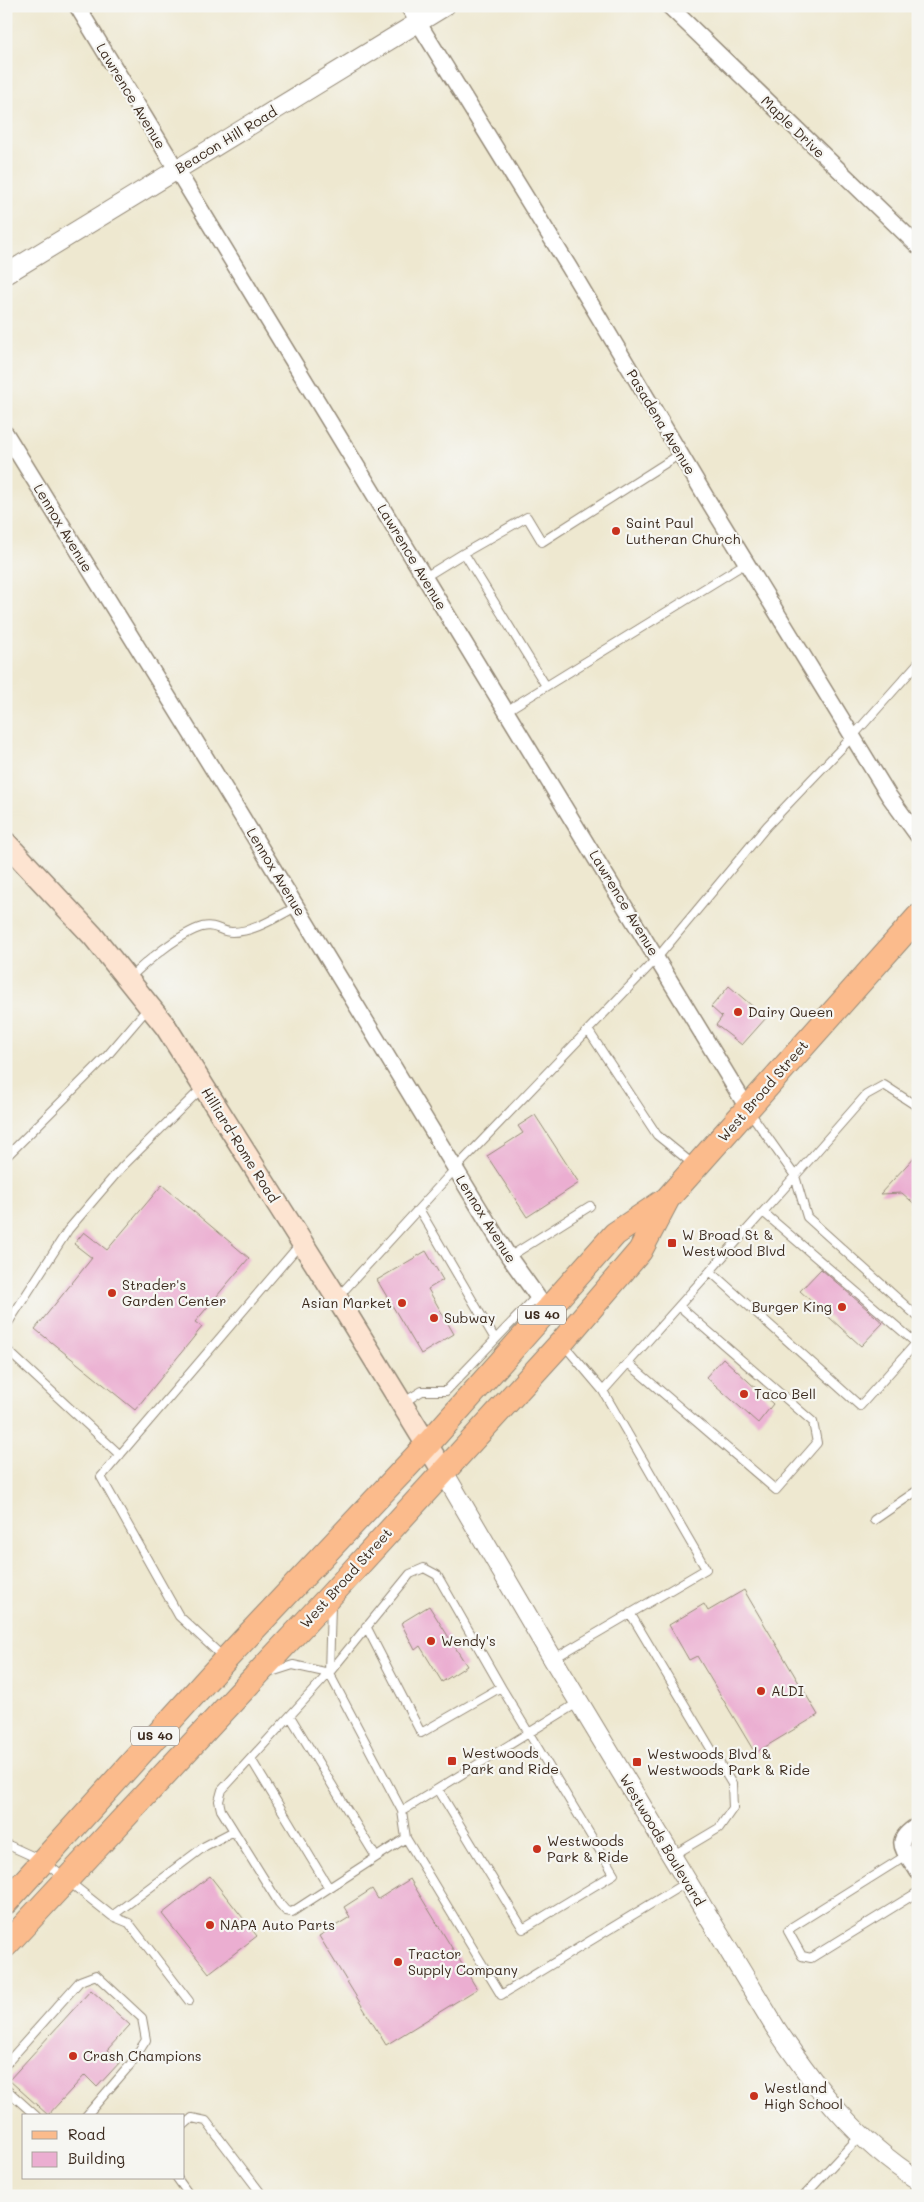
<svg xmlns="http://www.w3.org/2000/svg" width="924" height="2202" font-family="Mali,sans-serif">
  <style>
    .building { fill: #ebaed1 }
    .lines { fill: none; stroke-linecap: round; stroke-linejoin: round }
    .service-casing { stroke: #948977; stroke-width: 10 }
    .minor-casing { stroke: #948977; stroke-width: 18 }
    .tertiary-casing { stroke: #948977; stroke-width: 21 }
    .secondary-casing { stroke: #948977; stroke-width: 24 }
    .primary-casing { stroke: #948977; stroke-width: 26 }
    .service { stroke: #fff; stroke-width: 8 }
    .minor { stroke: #fff; stroke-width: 15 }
    .tertiary { stroke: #fff; stroke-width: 19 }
    .secondary { stroke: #fde4d1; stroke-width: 21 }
    .primary { stroke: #fbbb8c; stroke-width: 24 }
    .poi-dot { fill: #c8321e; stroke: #f6f6f2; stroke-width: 2 }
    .labels { text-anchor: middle; stroke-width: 4.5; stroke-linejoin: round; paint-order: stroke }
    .shield { fill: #f6f6f2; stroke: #73675e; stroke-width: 1 }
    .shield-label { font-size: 12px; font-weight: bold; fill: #3b2a1e }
    .street-label { font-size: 14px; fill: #3b2a1e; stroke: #f6f6f2 }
    .poi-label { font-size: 14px; fill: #3b2a1e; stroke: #f6f6f2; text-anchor: start }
  </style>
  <rect width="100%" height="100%" fill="#f6f6f2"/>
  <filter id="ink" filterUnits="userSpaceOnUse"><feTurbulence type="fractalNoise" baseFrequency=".02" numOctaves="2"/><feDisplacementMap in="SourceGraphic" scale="10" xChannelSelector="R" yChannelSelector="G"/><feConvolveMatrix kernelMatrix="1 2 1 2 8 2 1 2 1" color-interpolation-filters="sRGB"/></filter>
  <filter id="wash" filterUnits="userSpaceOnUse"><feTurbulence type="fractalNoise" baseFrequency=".0096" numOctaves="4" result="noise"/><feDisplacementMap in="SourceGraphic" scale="20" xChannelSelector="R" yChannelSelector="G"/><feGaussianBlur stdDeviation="1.12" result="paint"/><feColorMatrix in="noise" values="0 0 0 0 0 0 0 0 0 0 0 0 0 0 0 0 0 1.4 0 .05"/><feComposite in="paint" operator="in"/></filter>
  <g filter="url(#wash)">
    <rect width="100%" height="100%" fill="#eee8d0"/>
    <g id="blocks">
      <path class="building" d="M729,986l37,32 -24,27 -26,-20 6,-8 -11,-10z
        M535,1115l44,68 -52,34 -40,-61 36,-23 -5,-7z
        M918,1153v54l-16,-14 -22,1z
        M162,1185l87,73 -54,64 7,5 -67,83 -100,-81 57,-71 -18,-14 10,-12 23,18z
        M426,1251l17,29 -15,9 26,45 -33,20 -44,-74z
        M821,1269l62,54 -22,23 -61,-55z
        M723,1358l50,46 -15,19 -52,-46z
        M744,1590l74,125 -63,38 -58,-97 -8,4 -20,-35 35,-21 4,7z
        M429,1606l38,60 -25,16 -22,-36 -5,4 -14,-27z
        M210,1876l47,60 -48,37 -47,-59z
        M410,1879l67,110 -91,56 -67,-109 31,-19 -6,-10 28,-18 6,10z
        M91,1990l39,35 -23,25 14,11 -24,26 -12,-12 -37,40 -39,-35z"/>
    </g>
  </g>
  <g filter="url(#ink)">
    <use href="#blocks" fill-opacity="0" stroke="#948977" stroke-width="1"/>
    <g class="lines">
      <g class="service-casing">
        <path id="service" d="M464,553l63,-36 15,25 138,-88
          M425,577l39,-24 82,133
          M506,711l240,-148
          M130,978c15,-16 51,-45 72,-51 15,-3 18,5 30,5 23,0 44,-15 64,-25
          M588,1030l69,105 37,30
          M918,1107l-34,-22 -18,10 -71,81 12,41 111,100
          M6,1157l101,-101 41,-48
          M419,1209l76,130
          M763,1212l153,131
          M509,1257l81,-51
          M710,1271l150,135 58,-65
          M338,1297l117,-128 202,-211 110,-132 86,-90 65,-73
          M6,1326l62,-96 54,-63 80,-79
          M6,1349l114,106
          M628,1363l148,127 41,-47 -4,-21 -134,-116
          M603,1391l192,-215 -46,-65
          M404,1402l18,-11h24l90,-94
          M874,1520l44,-30
          M331,1605l-2,68 73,138 4,27 95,157 186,-113
          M630,1613l102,171 1,24 -14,20 -47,28
          M366,1626l55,107 80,-46 -64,-112 -13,-7 -14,6 -81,99 -107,117 -3,11 2,9 58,93 7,8 6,1 114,-74
          M224,1658l-45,-42 -78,-139 200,-234
          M553,1659l153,-90 -103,-178 -39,-46
          M268,1673l25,-8 36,8
          M290,1716l86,141
          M251,1759l78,129
          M438,1789l85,140 91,-55 -113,-187
          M402,1811l177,-109
          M6,1844l37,17 69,55 17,7 60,78
          M907,1855l-115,72 -4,4 14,25 9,2 107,-66
          M112,1916l93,-70 29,-15
          M6,2064l74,-83 16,-6 46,43 4,22 -16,25 -44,51
          M6,2089l30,27
          M184,2125l8,-7 14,3 57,75
          M177,2178l13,18
          M804,2196l56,-60"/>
      </g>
      <g class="minor-casing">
        <path id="minor" d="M77,6l671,1103
          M408,6l161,261 137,230 183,299 29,40
          M669,6l249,240
          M6,434l216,350 287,473 38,53
          M918,1825c-28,17 -14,24 0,47"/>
      </g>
      <g class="tertiary-casing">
        <path id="tertiary" d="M6,274l439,-268
          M443,1471l110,188 222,368c41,61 80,113 143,153"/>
      </g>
      <g class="secondary-casing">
        <path id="secondary" d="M6,843l87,93 73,91 171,271 106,173"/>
      </g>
      <g class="primary-casing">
        <path id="primary" d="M6,1902l219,-242 201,-214 189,-212 49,-33
          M6,1945l325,-350 231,-253 78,-91 28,-53 250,-281"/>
      </g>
      <use href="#service" class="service"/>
      <use href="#minor" class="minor"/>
      <use href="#tertiary" class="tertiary"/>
      <use href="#secondary" class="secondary"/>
      <use href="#primary" class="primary"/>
    </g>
  </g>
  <g class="poi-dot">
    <circle cx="616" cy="531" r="5"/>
    <circle cx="738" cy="1012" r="5"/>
    <rect x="667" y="1238" width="10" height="10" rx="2.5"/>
    <circle cx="112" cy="1293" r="5"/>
    <circle cx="402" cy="1303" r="5"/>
    <circle cx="842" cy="1307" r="5"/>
    <circle cx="434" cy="1318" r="5"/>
    <circle cx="744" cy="1394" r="5"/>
    <circle cx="431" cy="1641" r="5"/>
    <circle cx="761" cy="1691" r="5"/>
    <rect x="447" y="1756" width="10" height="10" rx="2.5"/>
    <rect x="632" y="1757" width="10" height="10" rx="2.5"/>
    <circle cx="537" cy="1849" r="5"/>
    <circle cx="210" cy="1925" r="5"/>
    <circle cx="398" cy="1962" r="5"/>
    <circle cx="73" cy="2056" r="5"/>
    <circle cx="754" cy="2096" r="5"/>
  </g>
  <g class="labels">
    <g class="shield">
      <rect x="518" y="1305.5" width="48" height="19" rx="4"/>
      <rect x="131" y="1726.5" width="48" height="19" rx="4"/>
    </g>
    <g class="shield-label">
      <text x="542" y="1319">US 40</text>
      <text x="155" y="1740">US 40</text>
    </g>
    <g class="street-label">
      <text transform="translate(131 96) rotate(59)" y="5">Lawrence Avenue</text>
      <text transform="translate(793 127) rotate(44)" y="5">Maple Drive</text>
      <text transform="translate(226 140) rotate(-31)" y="5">Beacon Hill Road</text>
      <text transform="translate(661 422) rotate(59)" y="5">Pasadena Avenue</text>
      <text transform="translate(63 528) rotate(59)" y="5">Lennox Avenue</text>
      <text transform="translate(412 557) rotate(59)" y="5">Lawrence Avenue</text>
      <text transform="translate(276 872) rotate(59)" y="5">Lennox Avenue</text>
      <text transform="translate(624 903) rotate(59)" y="5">Lawrence Avenue</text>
      <text transform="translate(763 1091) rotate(-49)" y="5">West Broad Street</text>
      <text transform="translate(240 1145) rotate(58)" y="5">Hilliard-Rome Road</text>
      <text transform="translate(486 1219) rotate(58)" y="5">Lennox Avenue</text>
      <text transform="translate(346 1578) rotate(-48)" y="5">West Broad Street</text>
      <text transform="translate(662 1840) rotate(59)" y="5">Westwoods Boulevard</text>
    </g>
    <g class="poi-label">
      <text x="626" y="528">Saint Paul<tspan x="626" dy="16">Lutheran Church</tspan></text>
      <text x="748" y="1017">Dairy Queen</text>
      <text x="682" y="1240">W Broad St &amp;<tspan x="682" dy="16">Westwood Blvd</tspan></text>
      <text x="122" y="1290">Strader's<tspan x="122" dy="16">Garden Center</tspan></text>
      <text x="392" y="1308" text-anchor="end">Asian Market</text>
      <text x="832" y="1312" text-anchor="end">Burger King</text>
      <text x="444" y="1323">Subway</text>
      <text x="754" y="1399">Taco Bell</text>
      <text x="441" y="1646">Wendy's</text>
      <text x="771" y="1696">ALDI</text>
      <text x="462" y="1758">Westwoods<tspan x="462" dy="16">Park and Ride</tspan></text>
      <text x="647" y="1759">Westwoods Blvd &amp;<tspan x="647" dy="16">Westwoods Park &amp; Ride</tspan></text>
      <text x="547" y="1846">Westwoods<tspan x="547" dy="16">Park &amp; Ride</tspan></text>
      <text x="220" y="1930">NAPA Auto Parts</text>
      <text x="408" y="1959">Tractor<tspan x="408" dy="16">Supply Company</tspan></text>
      <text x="83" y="2061">Crash Champions</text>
      <text x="764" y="2093">Westland<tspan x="764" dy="16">High School</tspan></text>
    </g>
  </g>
  <rect width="924" height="2202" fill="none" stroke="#f6f6f2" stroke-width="25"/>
  <rect x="22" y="2114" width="162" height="65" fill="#f6f6f2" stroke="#aba49d"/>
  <rect x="32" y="2131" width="25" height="8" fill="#fbbb8c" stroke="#aba49d"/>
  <text x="68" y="2140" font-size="15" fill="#3b2a1e">Road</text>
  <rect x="32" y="2152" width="25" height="15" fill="#ebaed1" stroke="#aba49d"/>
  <text x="68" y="2164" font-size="15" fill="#3b2a1e">Building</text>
</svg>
